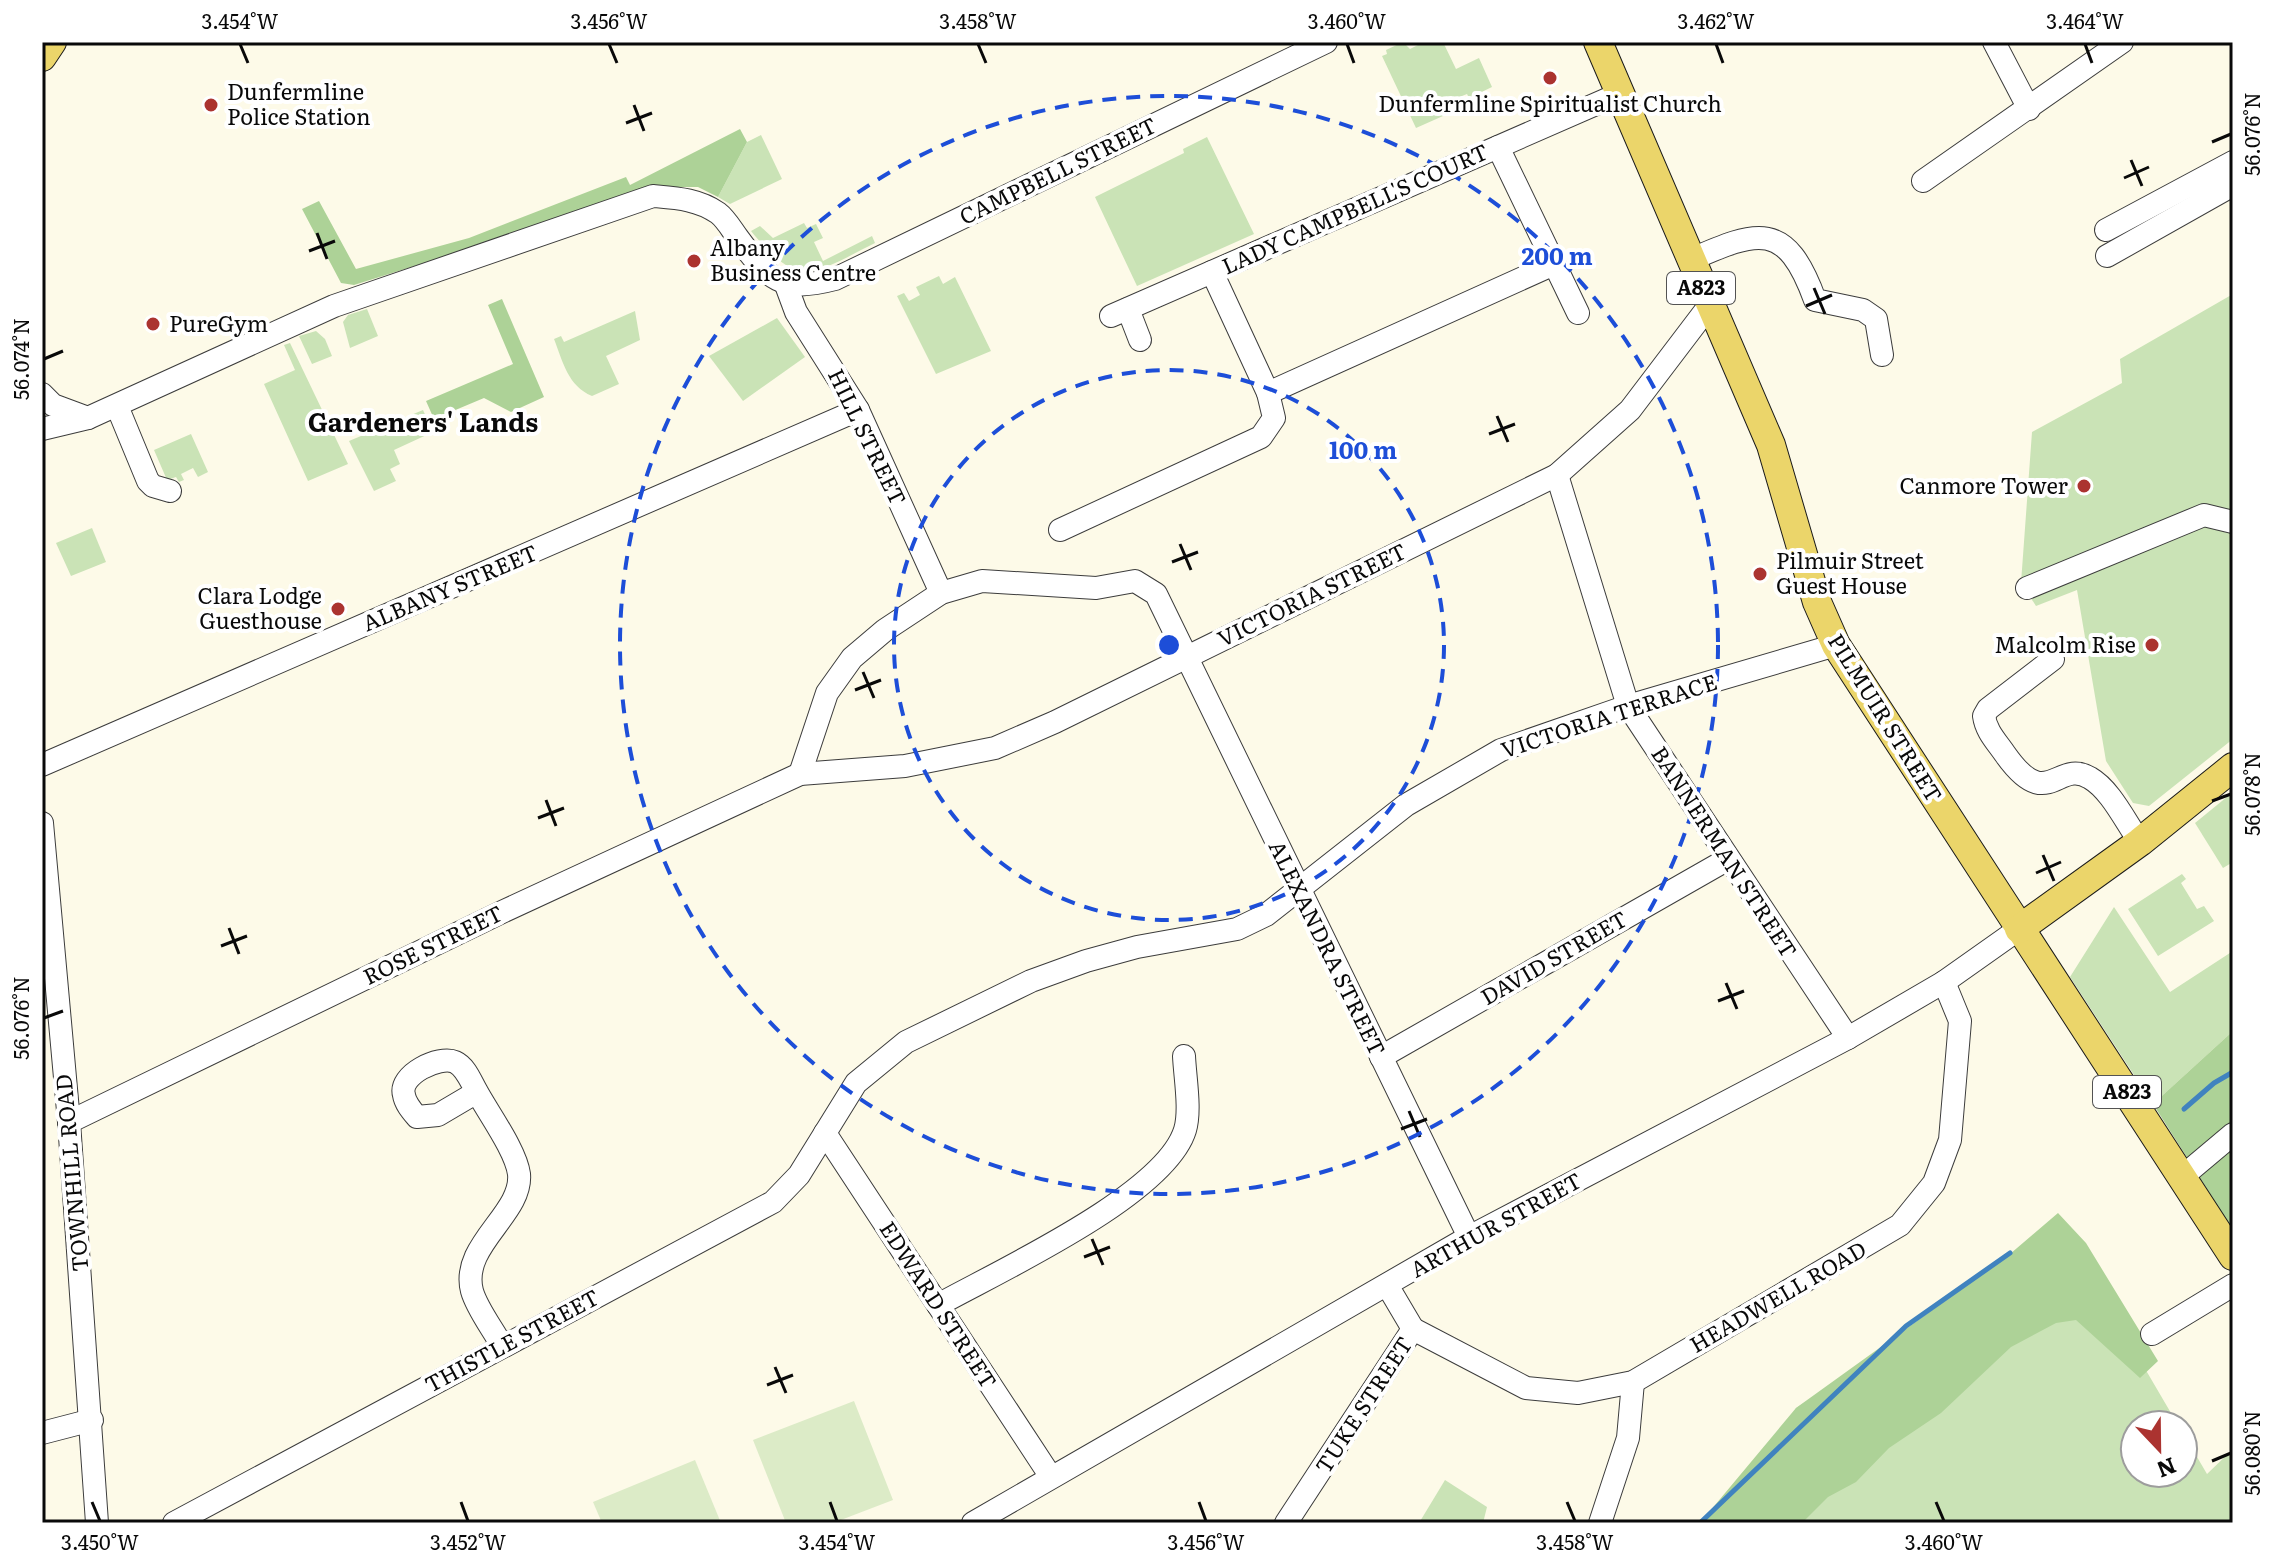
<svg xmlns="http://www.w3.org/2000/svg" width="2275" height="1565" font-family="Literata,serif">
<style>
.green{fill:#cae3b6}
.forest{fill:#add297}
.pitch{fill:#dcebc7}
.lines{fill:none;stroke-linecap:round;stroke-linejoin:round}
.stream{stroke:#4083bf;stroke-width:5}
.minor-casing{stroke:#3c3c3c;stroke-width:24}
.major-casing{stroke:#1a1a1a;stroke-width:30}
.minor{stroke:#fff;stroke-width:22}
.major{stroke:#ebd56a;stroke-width:28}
.ticks{fill:none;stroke:#090909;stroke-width:3}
.ring{fill:none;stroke:#1d4ed8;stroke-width:4;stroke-dasharray:14 10}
.poi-dot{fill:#ab3330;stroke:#fff;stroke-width:3}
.labels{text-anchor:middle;stroke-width:8;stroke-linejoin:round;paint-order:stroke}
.shield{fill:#fff;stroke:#535353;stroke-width:2}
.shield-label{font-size:20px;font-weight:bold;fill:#090909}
.poi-label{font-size:22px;fill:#090909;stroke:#fff;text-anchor:start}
.street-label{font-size:22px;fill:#090909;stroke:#fff}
.quarter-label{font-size:26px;font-weight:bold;fill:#090909;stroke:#fff}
.centre{fill:#1d4ed8;stroke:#fff;stroke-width:4}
.ring-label{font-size:24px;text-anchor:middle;font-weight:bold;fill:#1d4ed8;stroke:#fff;stroke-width:8;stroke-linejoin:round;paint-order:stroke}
.neatline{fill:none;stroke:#090909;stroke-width:3}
.ticks-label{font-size:20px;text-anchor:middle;fill:#090909}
</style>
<rect width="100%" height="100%" fill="#fdfae8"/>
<g class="green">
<path d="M1403 42 1410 49 1418 45 1417 42H1443L1456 69 1479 58 1492 87 1469 98 1467 94 1462 96 1464 103 1447 110 1444 104 1439 106 1443 116 1416 128 1382 56 1387 54 1386 50Z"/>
<path d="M761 135 782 179 730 204 718 197 747 142Z"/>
<path d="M1207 137 1254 234 1137 286 1095 197 1184 153 1183 149Z"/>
<path d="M804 223 807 228 816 224 823 238 814 242 823 261 872 236 875 243C814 273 800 292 751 231L760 226 773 238Z"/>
<path d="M939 276 943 284 955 277 991 351 936 374 897 296 904 293 909 301 920 295 916 287Z"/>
<path d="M2233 294V739L2149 806 2133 803 2106 761 2077 590 2036 606 2021 583 2032 432 2122 383 2120 359Z"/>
<path d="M367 309 378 336 350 348 343 322 348 315Z"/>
<path d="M635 311 640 340 606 356 619 384 592 396C568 386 563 362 554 339L561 336 564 342Z"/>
<path d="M777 318 805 357 743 401 709 356Z"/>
<path d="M316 331 325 339 332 356 312 364 299 336Z"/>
<path d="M290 343 348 464 308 481 264 384 295 370 284 345Z"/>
<path d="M423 410 433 432 394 450 400 464 390 469 396 481 374 491 349 441Z"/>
<path d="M191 434 208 472 198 477 193 468 181 474 184 480 179 482 176 477 167 480 154 450Z"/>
<path d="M92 528 106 562 71 576 56 543Z"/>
<path d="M2233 792V862L2223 868 2195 823Z"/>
<path d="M2182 874 2186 879 2181 883 2197 909 2204 906 2214 921 2158 956 2128 909Z"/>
<path d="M2114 907 2170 992 2233 951V1031L2153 1104 2070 977Z"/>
<path d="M2065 1232 2178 1425H2135V1473H2183V1433L2207 1474 2233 1449V1523H1727L1796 1408Z"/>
<path d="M1445 1480 1487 1507 1483 1523H1419Z"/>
</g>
<g class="forest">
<path d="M740 129 747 142 718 197 698 187H666L354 285 341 283 302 209 319 201 356 269 469 238 626 177 630 185Z"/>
<path d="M502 299 544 397 511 412 484 398 434 419 426 401 513 364 488 305Z"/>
<path d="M2233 1031V1230L2153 1104Z"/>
<path d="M2058 1213 2086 1243 2158 1361 2140 1378 2076 1320 2056 1323 2011 1347 1941 1413 1889 1448 1856 1482 1828 1497 1802 1523H1700L1796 1408 2010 1254Z"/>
</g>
<g class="pitch">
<path d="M854 1401 893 1500 833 1523H786L753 1440Z"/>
<path d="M695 1460 721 1523H602L593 1502Z"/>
</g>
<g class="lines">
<g class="stream">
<path d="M2184 1109 2214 1083 2233 1072"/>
<path d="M1700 1523 1906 1326 2010 1253"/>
</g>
<defs>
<g id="minor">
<path d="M1994 42 2029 109"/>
<path d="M1498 147 1578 313"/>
<path d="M1923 181 2122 42"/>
<path d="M2106 230 2233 162"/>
<path d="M2107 256 2233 185"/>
<path d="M1690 260C1758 230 1786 220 1815 300L1863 310 1876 319 1882 355"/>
<path d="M1212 272 1268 393 1554 264"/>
<path d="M786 285 796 312 858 410 941 593"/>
<path d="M1128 309 1140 340"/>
<path d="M1111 316 1619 94"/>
<path d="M42 394 53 405 88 418"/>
<path d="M117 406 148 481 153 486 170 491"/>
<path d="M42 429 88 418 334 306 653 196C676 198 698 199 718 213 726 219 732 230 738 238 769 280 781 293 835 279L1326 42"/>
<path d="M1557 475 1628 706 1848 1038"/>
<path d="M1060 530 1261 437 1274 418 1268 393"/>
<path d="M2027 588 2204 515 2233 522"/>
<path d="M2053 659 1988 709 1984 716C1986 731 1996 741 2005 754 2048 815 2057 758 2090 778 2111 790 2126 823 2140 842"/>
<path d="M42 765 858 410"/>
<path d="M800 774 827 693 852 658 885 630 941 593 982 581 1096 588 1135 581 1156 594 1469 1237"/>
<path d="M42 823 69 1122 97 1523"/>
<path d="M1381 1057 1728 859"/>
<path d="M477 1092C471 1082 466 1067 455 1062 439 1055 398 1075 404 1095 405 1103 412 1111 417 1117L438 1115 477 1092C489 1114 516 1151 519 1174 523 1214 460 1245 472 1291 477 1309 493 1329 502 1346"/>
<path d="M69 1122 502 912 800 774 905 766 995 748 1055 722 1557 475 1630 410 1709 306"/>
<path d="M825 1133 1051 1477"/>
<path d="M2183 1176 2233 1134"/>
<path d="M938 1305C999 1271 1165 1195 1185 1130 1191 1110 1185 1078 1184 1056"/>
<path d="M1413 1329 1526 1388 1578 1393 1633 1382 1900 1225 1934 1183 1950 1140 1960 1021 1944 982"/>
<path d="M2152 1334 2233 1285"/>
<path d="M42 1433 92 1420"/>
<path d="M174 1523 773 1202 799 1175 856 1083 906 1042 1031 981 1086 961 1137 947 1237 929 1266 915 1406 805 1501 750 1628 706 1836 645"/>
<path d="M973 1523 1469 1237 1848 1038 1944 982 2019 929"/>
<path d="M1286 1523 1413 1329 1387 1285"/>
<path d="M1600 1523 1628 1438 1633 1382"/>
</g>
<g id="major">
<path d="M1598 42 1771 445 1817 602 1836 645 2233 1256"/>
<path d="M42 57 52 42"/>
<path d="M2019 929 2140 842 2233 767"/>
</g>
</defs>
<use href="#minor" class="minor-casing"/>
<use href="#major" class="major-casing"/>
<use href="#minor" class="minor"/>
<use href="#major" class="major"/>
</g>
<path class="ticks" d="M240 44 248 63M609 44 617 63M978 44 986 63M1347 44 1354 63M1716 44 1723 63M2085 44 2092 63M634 105 644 131M626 123 652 113M2212 142 2231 134M2131 160 2142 186M2124 178 2149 167M317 233 327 259M309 251 335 241M1814 288 1825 314M1806 306 1832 295M44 359 63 351M1497 416 1508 442M1489 434 1515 424M1180 544 1191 570M1172 562 1198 552M863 672 874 698M855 690 881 680M546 800 556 826M2212 801 2231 794M538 818 564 808M2043 855 2054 881M2036 873 2061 862M229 928 239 954M221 946 247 936M1726 983 1737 1009M1718 1001 1744 991M44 1018 63 1011M1409 1111 1420 1137M1401 1129 1427 1119M1092 1239 1103 1265M1084 1257 1110 1247M775 1367 786 1393M767 1385 793 1375M2212 1461 2231 1453M92 1502 100 1521M461 1502 468 1521M830 1502 837 1521M1199 1502 1206 1521M1567 1502 1575 1521M1936 1502 1944 1521"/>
<g class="ring">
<circle cx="1169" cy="645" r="275"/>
<circle cx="1169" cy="645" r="549"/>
</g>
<g class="poi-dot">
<circle cx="1550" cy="78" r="8"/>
<circle cx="211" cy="105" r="8"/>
<circle cx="694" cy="261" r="8"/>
<circle cx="153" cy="324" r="8"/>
<circle cx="2084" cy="486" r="8"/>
<circle cx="1760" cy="574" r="8"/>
<circle cx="338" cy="609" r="8"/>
<circle cx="2152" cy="645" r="8"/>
</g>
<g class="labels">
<g class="shield">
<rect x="1667" y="272" width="68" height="32" rx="6"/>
<rect x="2093" y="1076" width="68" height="32" rx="6"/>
</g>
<g class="shield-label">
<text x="1701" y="295">A823</text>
<text x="2127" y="1099">A823</text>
</g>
<g class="poi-label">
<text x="227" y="100">Dunfermline<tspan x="227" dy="25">Police Station</tspan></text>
<text x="1550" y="112" text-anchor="middle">Dunfermline Spiritualist Church</text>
<text x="710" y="256">Albany<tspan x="710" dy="25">Business Centre</tspan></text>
<text x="169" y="332">PureGym</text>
<text x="2068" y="494" text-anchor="end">Canmore Tower</text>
<text x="1776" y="569">Pilmuir Street<tspan x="1776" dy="25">Guest House</tspan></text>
<text x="322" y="604" text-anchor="end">Clara Lodge<tspan x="322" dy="25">Guesthouse</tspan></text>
<text x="2136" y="653" text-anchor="end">Malcolm Rise</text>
</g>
<g class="street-label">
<text transform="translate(1058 171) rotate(-26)" y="8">CAMPBELL STREET</text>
<text transform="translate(1355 209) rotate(-24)" y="8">LADY CAMPBELL'S COURT</text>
<text transform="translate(867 437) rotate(64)" y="8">HILL STREET</text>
<text transform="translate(450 588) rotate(-23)" y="8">ALBANY STREET</text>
<text transform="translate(1312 595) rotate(-26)" y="8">VICTORIA STREET</text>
<text transform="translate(1609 716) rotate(-18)" y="8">VICTORIA TERRACE</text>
<text transform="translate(1885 718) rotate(58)" y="8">PILMUIR STREET</text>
<text transform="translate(1724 852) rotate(57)" y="8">BANNERMAN STREET</text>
<text transform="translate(433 945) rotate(-26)" y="8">ROSE STREET</text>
<text transform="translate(1327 948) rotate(64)" y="8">ALEXANDRA STREET</text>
<text transform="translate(1554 958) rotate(-30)" y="8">DAVID STREET</text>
<text transform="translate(72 1173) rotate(-95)" y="8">TOWNHILL ROAD</text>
<text transform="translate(1496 1225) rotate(-29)" y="8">ARTHUR STREET</text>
<text transform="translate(1778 1297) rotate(-30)" y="8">HEADWELL ROAD</text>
<text transform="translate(938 1305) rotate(57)" y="8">EDWARD STREET</text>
<text transform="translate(512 1341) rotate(-28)" y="8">THISTLE STREET</text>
<text transform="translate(1364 1405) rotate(-57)" y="8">TUKE STREET</text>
</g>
<g class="quarter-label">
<text x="423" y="432">Gardeners' Lands</text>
</g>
</g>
<circle cx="1169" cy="645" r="12" class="centre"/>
<g class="ring-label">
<text x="1557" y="265">200 m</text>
<text x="1363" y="459">100 m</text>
</g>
<rect width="2275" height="1565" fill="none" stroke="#ffffff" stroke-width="88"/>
<g transform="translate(2159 1449) rotate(158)"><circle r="38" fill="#ffffff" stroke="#9d9d9d" stroke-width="2"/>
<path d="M0-6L14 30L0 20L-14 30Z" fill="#ab3330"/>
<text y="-12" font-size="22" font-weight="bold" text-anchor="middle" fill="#090909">N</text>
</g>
<rect x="44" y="44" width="2187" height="1477" class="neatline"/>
<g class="ticks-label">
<text x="240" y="29">3.454°W</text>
<text x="609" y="29">3.456°W</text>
<text x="978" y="29">3.458°W</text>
<text x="1347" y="29">3.460°W</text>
<text x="1716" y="29">3.462°W</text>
<text x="2085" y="29">3.464°W</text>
<text transform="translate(2253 134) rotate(-90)" y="7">56.076°N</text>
<text transform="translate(22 359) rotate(-90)" y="7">56.074°N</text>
<text transform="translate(2253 794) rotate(-90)" y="7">56.078°N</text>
<text transform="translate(22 1018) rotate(-90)" y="7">56.076°N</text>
<text transform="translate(2253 1453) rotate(-90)" y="7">56.080°N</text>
<text x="100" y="1550">3.450°W</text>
<text x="468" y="1550">3.452°W</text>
<text x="837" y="1550">3.454°W</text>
<text x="1206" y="1550">3.456°W</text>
<text x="1575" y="1550">3.458°W</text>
<text x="1944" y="1550">3.460°W</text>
</g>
</svg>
